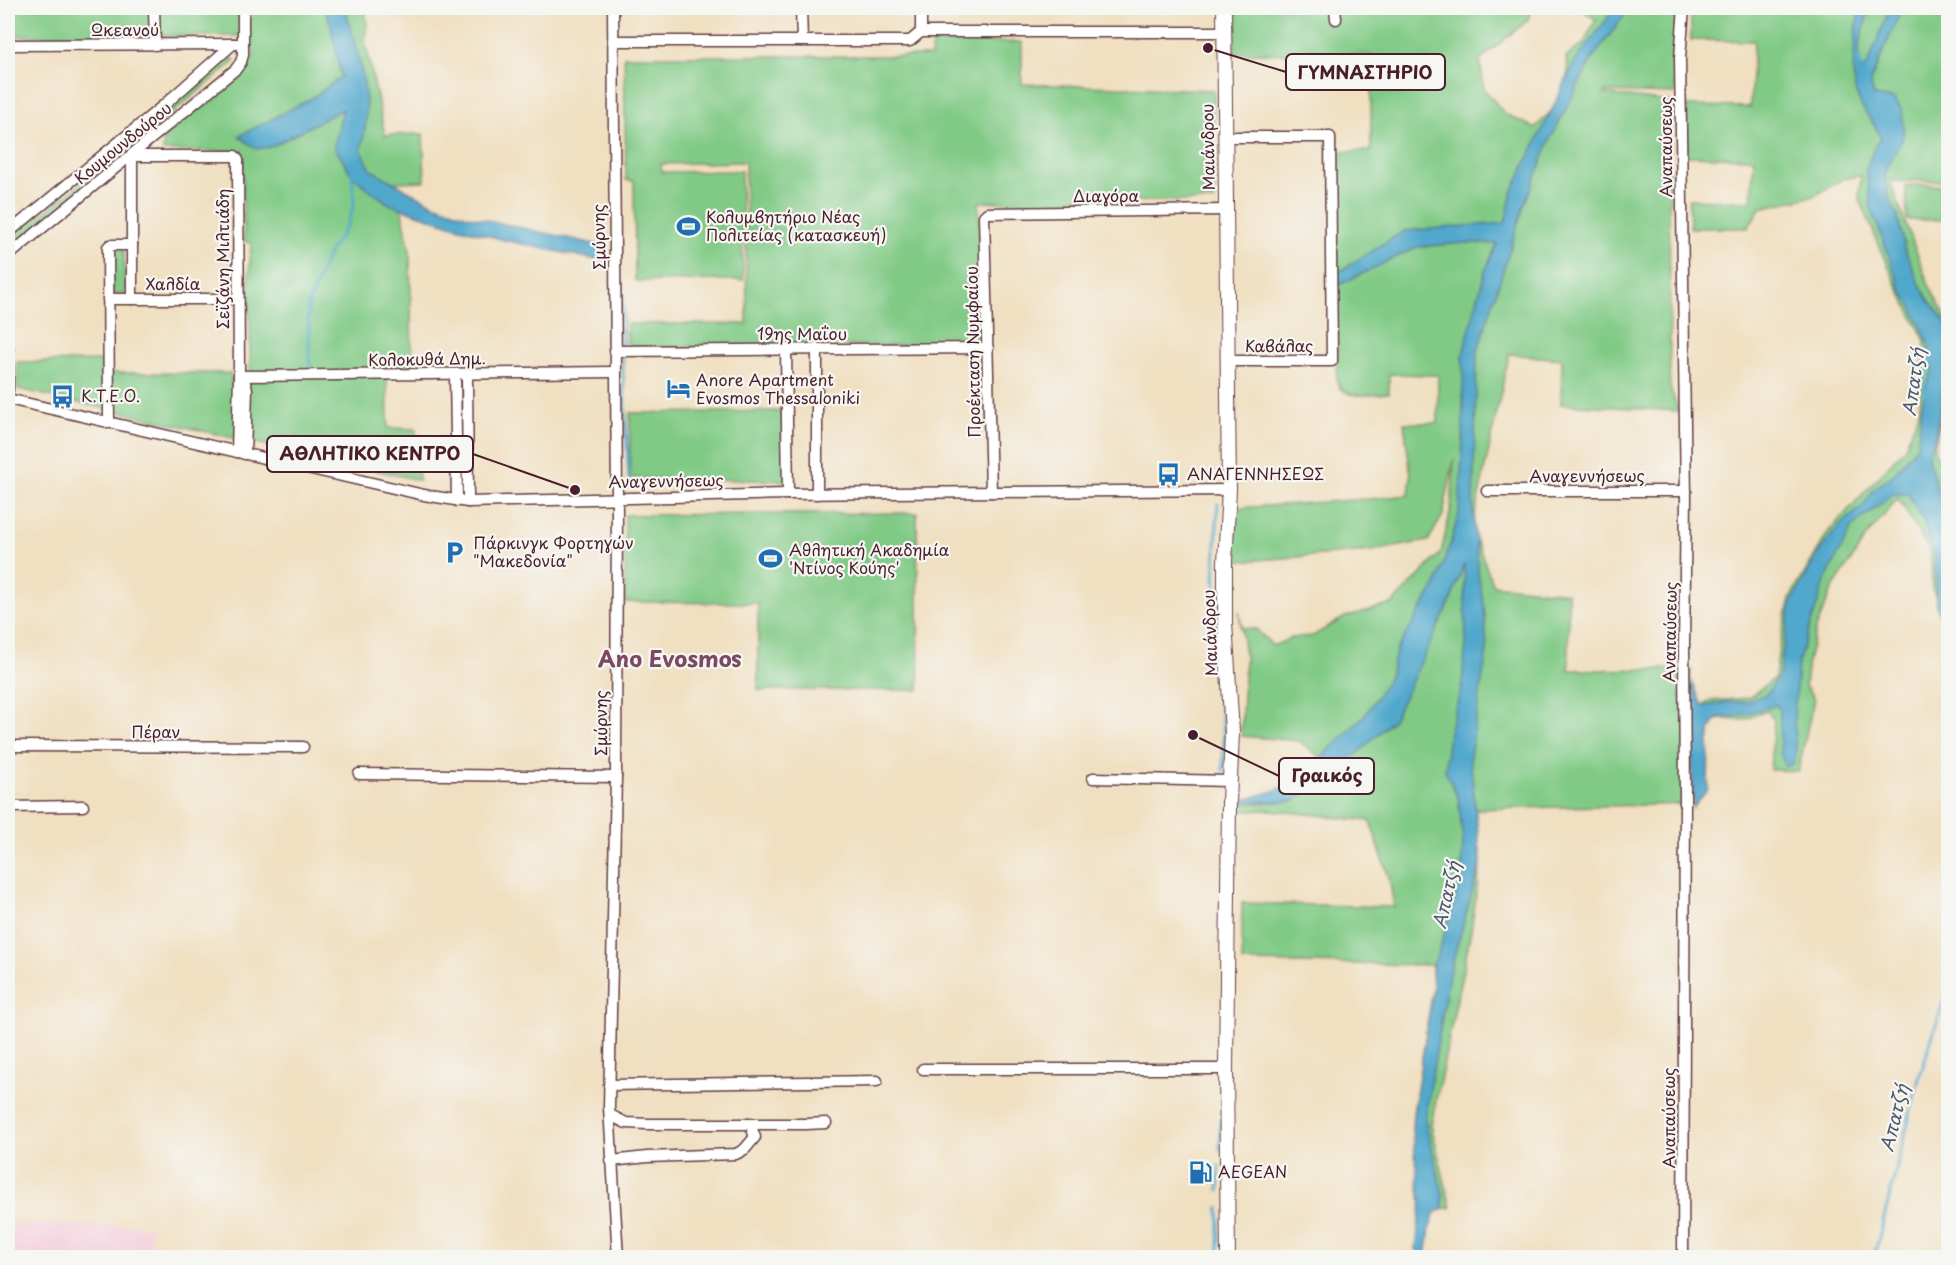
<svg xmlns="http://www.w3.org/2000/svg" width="1956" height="1265" font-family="'Playpen Sans',sans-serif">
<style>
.built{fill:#f4cfdc}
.green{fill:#81ca86;stroke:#667458;stroke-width:1.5}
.water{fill:#51a8cd;stroke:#4e647c;stroke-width:1.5}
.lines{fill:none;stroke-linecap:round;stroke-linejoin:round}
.stream{stroke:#51a8cd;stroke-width:3}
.minor-casing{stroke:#633c41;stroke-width:13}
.major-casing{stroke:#633c41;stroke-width:16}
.minor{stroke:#fff;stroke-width:10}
.major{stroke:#fff;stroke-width:14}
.labels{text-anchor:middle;stroke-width:4.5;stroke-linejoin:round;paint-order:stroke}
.street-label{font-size:16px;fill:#4a1f2b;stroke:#f6f6f2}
.poi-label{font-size:16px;fill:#4a1f2b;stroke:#f6f6f2;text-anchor:start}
.water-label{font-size:18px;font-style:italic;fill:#4d566c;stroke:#f6f6f2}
.district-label{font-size:22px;font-weight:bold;fill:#7b4962;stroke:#f6f6f2}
.leader{fill:none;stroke:#4a1f2b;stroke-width:2}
.callout-dot{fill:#4a1f2b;stroke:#f6f6f2;stroke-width:2}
.callout{fill:#f6f6f2;stroke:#4a1f2b;stroke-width:2}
.callout-label{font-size:18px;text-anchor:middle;font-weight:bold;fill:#4a1f2b}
</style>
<rect width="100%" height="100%" fill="#f6f6f2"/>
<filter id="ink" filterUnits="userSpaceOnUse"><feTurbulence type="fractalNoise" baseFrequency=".0167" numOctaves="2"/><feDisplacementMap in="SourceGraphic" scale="12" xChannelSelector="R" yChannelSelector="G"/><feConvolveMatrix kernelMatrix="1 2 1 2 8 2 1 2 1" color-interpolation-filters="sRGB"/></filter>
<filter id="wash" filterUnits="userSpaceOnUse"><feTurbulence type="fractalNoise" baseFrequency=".008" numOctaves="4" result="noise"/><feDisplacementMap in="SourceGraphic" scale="24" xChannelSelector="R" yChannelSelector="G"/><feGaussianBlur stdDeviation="1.35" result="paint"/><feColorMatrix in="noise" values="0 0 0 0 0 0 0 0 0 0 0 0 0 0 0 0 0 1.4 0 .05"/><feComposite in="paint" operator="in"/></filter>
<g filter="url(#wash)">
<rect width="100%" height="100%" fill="#f0dfc0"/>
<path class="built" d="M8 1224 151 1226 150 1257H8Z"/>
<g class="green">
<path d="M16 8H365L367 24 365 41 385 135 423 134 425 181 396 182 410 251 412 366 387 367 388 428 416 429 419 480 18 389 17 362 103 361 104 373H230L231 383H250V312H247L251 243 244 241 242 151H163L164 136 239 73 253 58V49L250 48 249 36H16Z"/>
<path d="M1235 8H1531L1528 20 1480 60 1484 89 1505 114 1535 128 1561 101 1568 71 1566 57 1583 44 1596 20 1580 8H1676L1675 94 1605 92 1604 94 1669 102 1670 388 1679 411 1561 404 1562 359 1509 354 1472 529 1493 585 1568 593 1569 670 1691 669 1689 804 1475 809 1481 862 1471 931 1431 1125 1451 1208 1434 1209 1412 1129 1413 1113 1433 989 1432 965 1242 962V903L1394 907 1389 877 1370 821 1270 810 1243 811 1238 804 1294 801 1365 715 1321 758 1299 741 1241 736 1245 657 1239 611 1242 628 1256 629 1273 646 1291 638 1313 636 1345 617 1392 604 1441 553 1451 509 1454 459 1443 515 1428 541 1371 551 1233 562 1237 508 1380 498 1409 495 1411 476 1404 423H1438V375L1389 374V393C1373 394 1342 402 1337 381L1336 152 1371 151V55L1234 53Z"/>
<path d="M1691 8H1948V181H1890L1928 283 1948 322V379L1934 450 1946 472 1948 488V631L1932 588 1931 553 1898 498 1866 537 1832 590 1816 628 1808 661 1805 686 1814 699 1798 771 1770 770 1774 720 1767 711 1744 720 1718 719 1707 724 1696 708 1709 701 1749 698 1775 678 1779 649 1790 598 1829 531 1904 449 1919 413 1925 341 1896 284 1859 198 1861 176 1845 178 1814 196 1760 208 1748 228H1690L1689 199 1751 201 1754 158 1687 156 1686 106 1750 107 1754 41 1691 40Z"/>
<path d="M932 42H1022V84L1214 90V201L979 202 981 345 632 347 627 342V324H747L745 162 661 164 662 172 741 171 743 280 635 281 634 181 626 180 624 56H931Z"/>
<path d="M230 56 235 61 20 239 15 232 36 216 41 215 170 108 173 102 223 58Z"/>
<path d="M1906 185H1940L1941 220H1907Z"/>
<path d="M124 248 125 294H112V249Z"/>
<path d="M788 411V481L630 478V413Z"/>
<path d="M917 513 919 690H758V603L625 602V515Z"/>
</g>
<g class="water">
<path d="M325 8H345C358 56 375 100 361 149L371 170 433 204 468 216 604 246 602 261 504 240 453 226 389 204 353 177 334 146 343 109 271 147 256 149 239 136 312 98 341 77 331 26Z"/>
<path d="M1615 8H1630L1592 59 1550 140 1524 205 1477 353 1473 509 1479 579 1484 605 1487 650 1470 757 1481 862 1449 974 1425 1120 1443 1195V1208L1434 1214 1430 1228 1426 1257H1419L1416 1248 1421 1204 1412 1129 1414 1109 1433 989 1432 965 1438 955 1461 878 1463 840 1458 798 1445 770 1449 731 1461 690 1466 645 1464 564 1452 598 1393 720 1358 753 1333 773 1294 801 1237 802 1277 790 1300 779 1365 715 1389 678 1397 649 1436 585 1451 542 1459 513 1463 438V354L1485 271 1497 244 1465 243 1417 247 1337 286V273L1404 231 1505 223 1512 192 1575 62Z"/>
<path d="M1859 8H1869L1859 46 1860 73 1867 66 1890 8H1902L1870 82 1874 96 1894 99 1902 110 1904 127 1902 140 1887 166 1885 178 1889 197 1898 216 1904 247 1917 279 1929 300 1946 323 1948 332V353L1935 438 1928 457 1948 528V634L1936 605 1935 555 1924 522 1908 494H1893L1852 527 1825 581 1798 663 1794 720 1796 752 1793 764 1786 767 1780 753V714L1777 705 1735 717H1719L1715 721 1709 733 1708 789 1693 808 1691 707 1692 681 1702 706H1705L1727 702H1747L1764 695 1770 690 1779 676 1791 603 1819 552 1838 527 1863 506 1874 489 1893 475 1917 446 1924 393 1932 370 1927 340 1911 305 1902 292 1871 208 1866 169 1875 146 1881 137C1875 124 1865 114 1859 101 1847 76 1857 34 1859 8Z"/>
</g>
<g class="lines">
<g class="stream">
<path d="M1859 59 1862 76"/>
<path d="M620 292 623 306 622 348"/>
<path d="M622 355 629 479"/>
<path d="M310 372 308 305 327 256 347 226 354 205 352 172"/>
<path d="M1924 395 1925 376 1931 358"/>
<path d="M1218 504 1215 567 1218 691 1224 731 1223 771"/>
<path d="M1220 1150V1121"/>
<path d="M1219 1190V1166"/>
<path d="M1219 1258V1207"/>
<path d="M1874 1258 1919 1078 1948 988"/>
</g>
</g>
</g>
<g filter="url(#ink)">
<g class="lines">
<defs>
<g id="minor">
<path d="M154 8 155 45"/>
<path d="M613 8 617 497 616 777 609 1107 618 1258"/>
<path d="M801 8 802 41"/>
<path d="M921 8V32"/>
<path d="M1335 8 1336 19"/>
<path d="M613 41H910L921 32H1224"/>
<path d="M8 45 237 44"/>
<path d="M1225 137H1330L1332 361H1227"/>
<path d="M8 233 164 105 233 44"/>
<path d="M8 256 236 69 241 62 243 55V8"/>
<path d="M108 299H238"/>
<path d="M132 299V156H235L238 160 239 376 237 452"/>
<path d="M8 347V390"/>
<path d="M786 349 788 494"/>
<path d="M817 349V494"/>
<path d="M615 351 988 348"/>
<path d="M455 374 457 501"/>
<path d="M467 374 468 502"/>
<path d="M239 376 615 372"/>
<path d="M239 376 244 380 247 389 245 454"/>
<path d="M8 399 424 495 468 502 788 494 1229 490"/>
<path d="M109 423 108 247 110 245H132"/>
<path d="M1487 491H1686"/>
<path d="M991 492 984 216 987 213 1226 210"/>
<path d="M8 746 303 747"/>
<path d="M359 774 616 777"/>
<path d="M1093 778 1230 781"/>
<path d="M8 807 83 806"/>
<path d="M923 1069H1226"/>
<path d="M609 1085 877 1081"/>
<path d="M610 1115 626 1123 648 1124H807L826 1123"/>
<path d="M611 1161 647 1157 736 1154 745 1149 755 1137 750 1124"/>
<path d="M1683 1258 1685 799 1684 645 1686 499 1680 58 1684 8"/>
</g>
<path id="major" d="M1224 8 1229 490 1225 561V623L1232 732 1229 803 1226 1069 1228 1258"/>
</defs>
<use href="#minor" class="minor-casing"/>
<use href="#major" class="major-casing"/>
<use href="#minor" class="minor"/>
<use href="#major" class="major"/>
</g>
</g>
<defs>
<symbol id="stadium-bare" viewBox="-9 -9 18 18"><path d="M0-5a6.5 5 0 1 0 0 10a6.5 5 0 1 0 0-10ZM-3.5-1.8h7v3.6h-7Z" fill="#1f6fb2" stroke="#f6f6f2" stroke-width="2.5" paint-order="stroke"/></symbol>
<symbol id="hotel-bare" viewBox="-9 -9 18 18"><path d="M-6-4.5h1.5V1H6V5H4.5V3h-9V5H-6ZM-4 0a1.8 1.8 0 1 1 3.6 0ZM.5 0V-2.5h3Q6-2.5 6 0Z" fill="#1f6fb2" stroke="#f6f6f2" stroke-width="2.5" paint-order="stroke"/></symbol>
<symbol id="bus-bare" viewBox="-9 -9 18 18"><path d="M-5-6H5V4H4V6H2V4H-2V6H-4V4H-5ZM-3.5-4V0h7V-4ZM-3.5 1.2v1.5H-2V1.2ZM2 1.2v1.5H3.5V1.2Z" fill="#1f6fb2" stroke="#f6f6f2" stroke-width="2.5" paint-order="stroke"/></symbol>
<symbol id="parking-bare" viewBox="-9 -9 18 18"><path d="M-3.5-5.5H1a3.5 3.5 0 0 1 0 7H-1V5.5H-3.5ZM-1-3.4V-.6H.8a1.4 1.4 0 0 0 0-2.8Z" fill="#1f6fb2" stroke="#f6f6f2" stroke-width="2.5" paint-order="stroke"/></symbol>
<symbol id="fuel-bare" viewBox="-9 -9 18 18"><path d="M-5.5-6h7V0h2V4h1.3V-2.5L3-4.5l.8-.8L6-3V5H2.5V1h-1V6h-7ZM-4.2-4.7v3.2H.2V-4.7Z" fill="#1f6fb2" stroke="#f6f6f2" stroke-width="2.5" paint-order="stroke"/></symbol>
</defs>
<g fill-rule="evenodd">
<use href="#stadium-bare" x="672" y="210" width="33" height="33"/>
<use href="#hotel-bare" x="662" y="372" width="33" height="33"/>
<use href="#bus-bare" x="46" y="380" width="33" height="33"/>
<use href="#bus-bare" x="1152" y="458" width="33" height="33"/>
<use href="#parking-bare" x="438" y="536" width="33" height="33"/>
<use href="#stadium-bare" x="754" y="542" width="33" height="33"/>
<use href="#fuel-bare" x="1184" y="1156" width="33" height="33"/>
</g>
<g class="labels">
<g class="street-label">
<text x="125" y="36">Ωκεανού</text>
<text transform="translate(123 143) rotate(-39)" y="6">Κουμουνδούρου</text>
<text transform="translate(1208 147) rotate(-91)" y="6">Μαιάνδρου</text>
<text transform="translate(1666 147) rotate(-90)" y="6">Αναπαύσεως</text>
<text x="1106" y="202">Διαγόρα</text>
<text transform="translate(599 237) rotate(-91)" y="6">Σμύρνης</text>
<text transform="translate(223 259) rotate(-90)" y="6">Σεϊζάνη Μιλτιάδη</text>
<text x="173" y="290">Χαλδία</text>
<text x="802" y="340">19ης Μαΐου</text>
<text x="1279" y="352">Καβάλας</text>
<text transform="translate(973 352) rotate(-91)" y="6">Προέκταση Νυμφαίου</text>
<text transform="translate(427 359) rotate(-1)" y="6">Κολοκυθά Δημ.</text>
<text x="1587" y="482">Αναγεννήσεως</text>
<text transform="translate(666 481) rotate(-1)" y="6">Αναγεννήσεως</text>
<text transform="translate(1670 632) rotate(-89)" y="6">Αναπαύσεως</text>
<text transform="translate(1210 633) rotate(-92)" y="6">Μαιάνδρου</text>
<text transform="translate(601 723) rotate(-90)" y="6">Σμύρνης</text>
<text x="156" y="738">Πέραν</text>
<text transform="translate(1669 1118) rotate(-90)" y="6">Αναπαύσεως</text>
</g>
<g class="poi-label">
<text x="706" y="223">Κολυμβητήριο Νέας<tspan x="706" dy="18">Πολιτείας (κατασκευή)</tspan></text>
<text x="696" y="386">Anore Apartment<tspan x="696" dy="18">Evosmos Thessaloniki</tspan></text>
<text x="81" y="402">K.T.E.O.</text>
<text x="1187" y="480">ΑΝΑΓΕΝΝΗΣΕΩΣ</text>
<text x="473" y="549">Πάρκινγκ Φορτηγών<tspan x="473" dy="18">"Μακεδονία"</tspan></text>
<text x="789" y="556">Αθλητική Ακαδημία<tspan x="789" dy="18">'Ντίνος Κούης'</tspan></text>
<text x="1218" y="1178">AEGEAN</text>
</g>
<g class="water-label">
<text transform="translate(1914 382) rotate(-82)" y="6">Απατζή</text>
<text transform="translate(1447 895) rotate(-77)" y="6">Απατζή</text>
<text transform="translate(1895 1118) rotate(-76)" y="6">Απατζή</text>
</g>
<g class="district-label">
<text x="670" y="667">Ano Evosmos</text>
</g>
</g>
<path class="leader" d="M1208 48L1286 72M575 490L473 454M1193 735L1279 776"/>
<g class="callout-dot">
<circle cx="1208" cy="48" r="6"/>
<circle cx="575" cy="490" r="6"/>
<circle cx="1193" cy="735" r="6"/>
</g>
<g class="callout">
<rect x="1286" y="54" width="159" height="36" rx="6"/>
<rect x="267" y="436" width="206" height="36" rx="6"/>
<rect x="1279" y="758" width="95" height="36" rx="6"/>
</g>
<g class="callout-label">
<text x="1365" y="79">ΓΥΜΝΑΣΤΗΡΙΟ</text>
<text x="370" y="460">ΑΘΛΗΤΙΚΟ ΚΕΝΤΡΟ</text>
<text x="1327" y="782">Γραικός</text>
</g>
<rect width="1956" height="1265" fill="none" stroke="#f6f6f2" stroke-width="30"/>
</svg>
